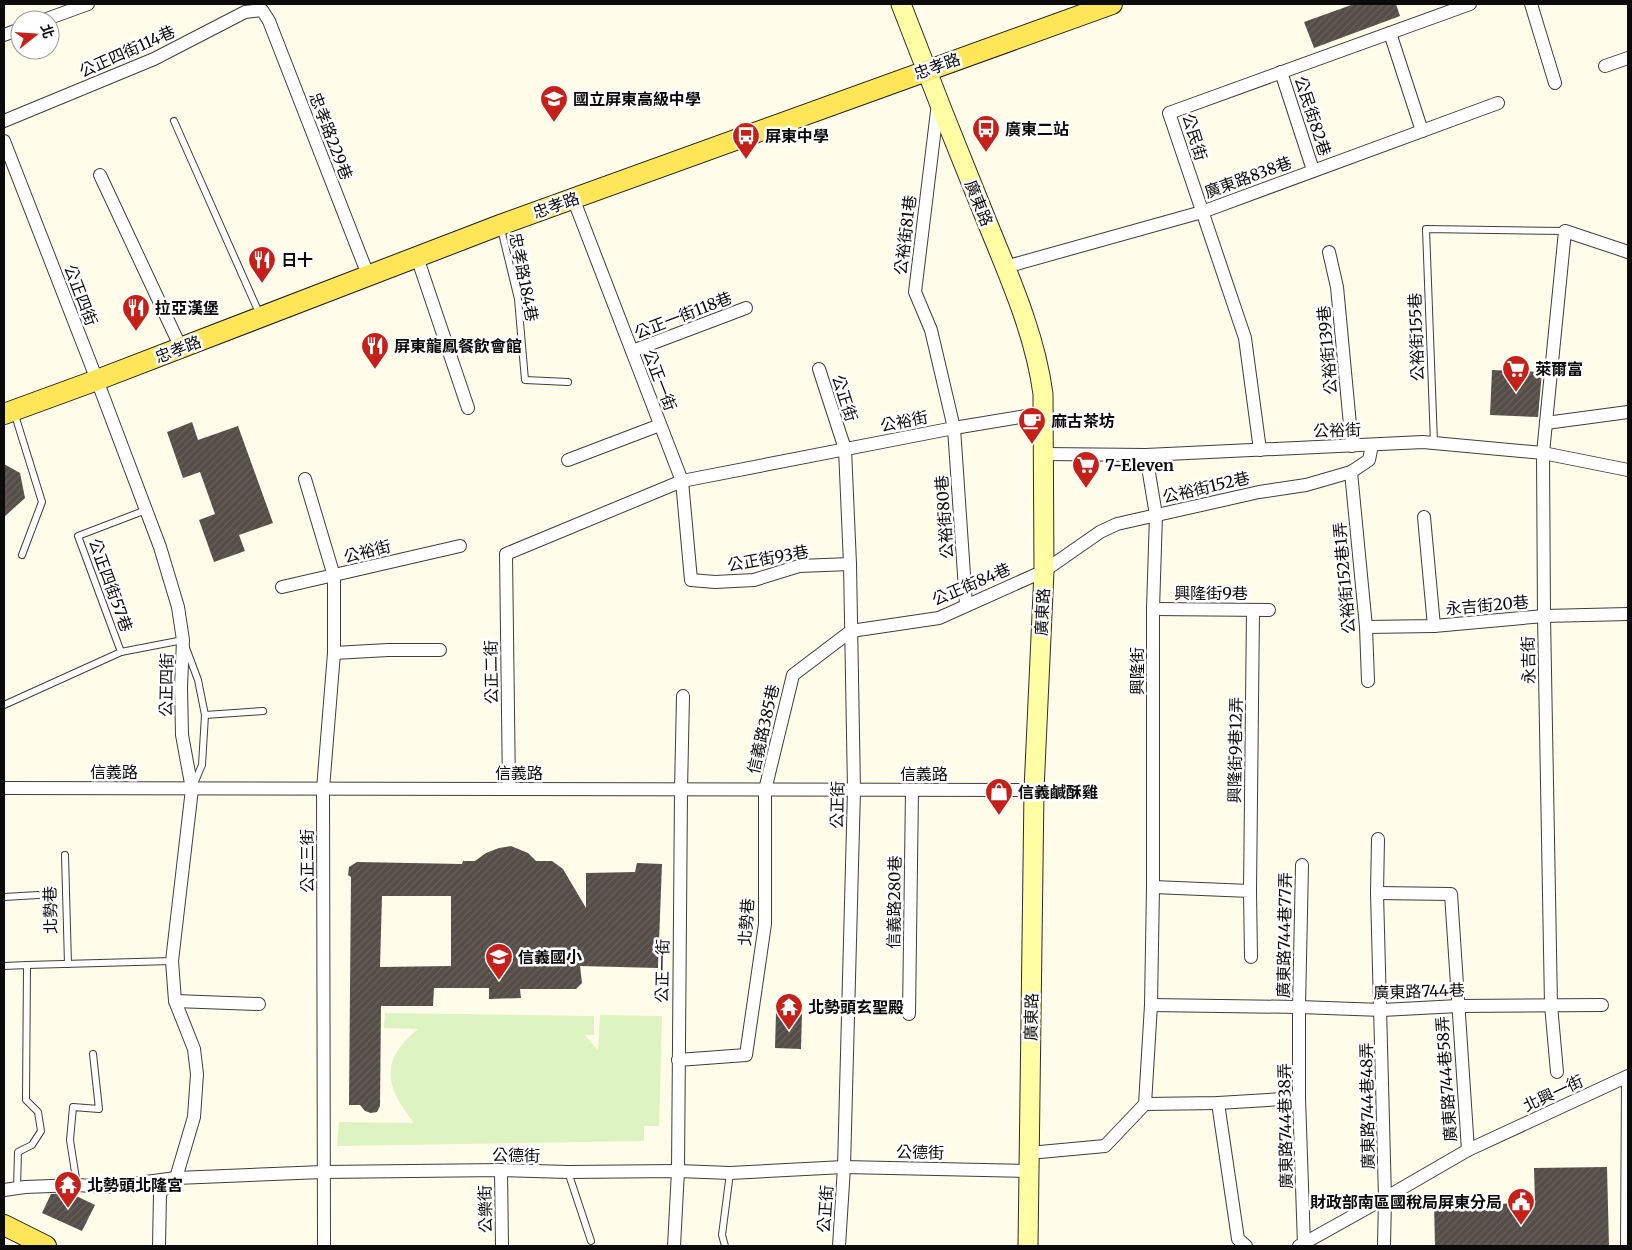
<svg xmlns="http://www.w3.org/2000/svg" width="1632" height="1250" font-family="Merriweather,'Noto Sans TC',serif">
<style>
.pitch{fill:#def3c2}
.building{fill:url(#building-hatch);fill-rule:evenodd}
.lines{fill:none;stroke-linecap:round;stroke-linejoin:round}
.lane-casing{stroke:#3e3e3e;stroke-width:8}
.street-casing{stroke:#3e3e3e;stroke-width:14}
.secondary-casing{stroke:#2d2d2d;stroke-width:21}
.primary-casing{stroke:#1c1c1c;stroke-width:22}
.lane{stroke:#fff;stroke-width:6}
.street{stroke:#fff;stroke-width:12}
.secondary{stroke:#fffda4;stroke-width:19}
.primary{stroke:#ffe659;stroke-width:20}
.labels{text-anchor:middle;stroke-width:5;stroke-linejoin:round;paint-order:stroke}
.street-label{font-size:16px;fill:#0b0b0b;stroke:#fff}
.poi-label{font-size:16px;font-weight:bold;fill:#0b0b0b;stroke:#fff;text-anchor:start}
</style>
<defs>
<pattern id="building-hatch" width="6" height="6" patternUnits="userSpaceOnUse" patternTransform="scale(1.25)"><rect width="6" height="6" fill="#554d47"/><path d="M-1 1l2-2M0 6l6-6M5 7l2-2" fill="none" stroke="#68625d"/></pattern>
</defs>
<rect width="100%" height="100%" fill="#fffde9"/>
<path class="pitch" d="M385 1013 594 1016V1035H585L598 1051 600 1015 662 1016 659 1126H644V1141L337 1146 339 1122 414 1123C385 1086 379 1061 418 1029L384 1028Z"/>
<g class="building">
<path d="M1354 4H1396L1400 16 1314 48 1304 22Z"/>
<path d="M1492 370 1542 372 1538 417 1490 415Z"/>
<path d="M192 422 198 440 238 426 273 523 239 535 245 551 214 562 199 520 215 514 200 472 183 478 167 432Z"/>
<path d="M4 464 20 473 25 498 4 517Z"/>
<path d="M511 846 528 853 536 861H552L563 869 586 908V873L635 872 637 863 662 864 658 968 580 966 582 983 576 989H520L521 998 489 999V988H434L433 1006H381L380 1106 377 1112 371 1113 365 1111 360 1105H349L351 877 348 875 349 867 357 862 462 864 463 861H475L486 853 499 848ZM382 896H451V966L380 967Z"/>
<path d="M776 1013 802 1014 801 1049 775 1048Z"/>
<path d="M1607 1167 1609 1246H1435L1434 1205 1535 1203 1534 1168Z"/>
<path d="M70 1193 95 1205 82 1231 42 1213 51 1194Z"/>
</g>
<g class="lines">
<defs>
<g id="lane">
<path d="M174 121 260 315"/>
<path d="M501 229 518 299 525 380 568 382"/>
<path d="M14 412 42 502 22 555"/>
<path d="M1434 443 1426 229 1565 231"/>
<path d="M146 510 78 536 121 652 183 640 198 680 205 715 202 765 193 786"/>
<path d="M4 705 121 652"/>
<path d="M205 715 263 711"/>
<path d="M65 855 68 964"/>
<path d="M4 897 38 895"/>
<path d="M27 965 172 961"/>
<path d="M4 966 27 965 26 1100 38 1112 41 1131 32 1145 18 1152 17 1188"/>
<path d="M568 1172 591 1241"/>
<path d="M77 1185 70 1140 73 1107 99 1109 93 1054"/>
<path d="M725 1246 722 1235 730 1173"/>
</g>
<g id="street">
<path d="M1531 4 1555 83"/>
<path d="M44 20 88 4"/>
<path d="M1390 33 1422 131"/>
<path d="M4 35 20 29"/>
<path d="M1605 66 1628 58"/>
<path d="M1281 72 1313 170"/>
<path d="M938 103 915 292 931 330 954 428 966 604"/>
<path d="M4 121 154 59 245 12 262 10 269 21 368 275"/>
<path d="M4 141 97 380 160 547 178 607 183 640 181 687 182 735 192 789 172 961 175 1001 194 1049 197 1074 194 1117 176 1178 160 1193 159 1246"/>
<path d="M100 175 181 348"/>
<path d="M573 198 682 481 691 580 715 582 754 580 799 566 850 564"/>
<path d="M1329 252 1337 287 1352 446"/>
<path d="M417 257 468 408"/>
<path d="M1005 267 1202 212 1498 103"/>
<path d="M632 351 746 308"/>
<path d="M819 369 845 449 850 564 854 790 844 1167 839 1246"/>
<path d="M1546 423 1628 412"/>
<path d="M1260 450 1245 338 1169 113 1470 4"/>
<path d="M1045 454 1146 455 1423 442 1543 453 1628 470"/>
<path d="M568 460 660 425"/>
<path d="M1351 472 1366 627 1368 681"/>
<path d="M305 479 334 576V653L323 789 324 1246"/>
<path d="M1424 517 1434 626"/>
<path d="M282 587 460 546"/>
<path d="M1153 609 1269 610"/>
<path d="M1366 627 1434 626 1544 616 1628 614"/>
<path d="M334 653 388 650H440"/>
<path d="M4 788 1034 790"/>
<path d="M509 789 506 554 682 481 954 428 1044 413"/>
<path d="M1302 865 1299 1007V1098L1304 1245"/>
<path d="M1153 887 1250 891 1251 957"/>
<path d="M1250 891 1253 610"/>
<path d="M1377 893 1451 894 1468 1150"/>
<path d="M175 1001 259 1004"/>
<path d="M1151 1005 1299 1007 1382 1010 1458 1006 1602 1005"/>
<path d="M909 1014 912 790"/>
<path d="M678 1060 746 1055 765 924V790L793 675 851 631 939 618 1044 571 1100 532 1117 524 1259 492 1306 485 1351 472 1369 460 1372 445"/>
<path d="M1557 1072 1551 1005 1544 616 1543 453 1565 231 1628 252"/>
<path d="M1218 1103 1238 1239 1246 1246"/>
<path d="M1145 1104 1218 1103 1299 1098"/>
<path d="M1029 1153 1105 1146 1145 1104 1151 1005 1153 887V609L1156 515 1146 455"/>
<path d="M501 1170 502 1246"/>
<path d="M4 1190 25 1187 77 1185 108 1187 176 1178 323 1172 501 1170 568 1172 678 1171 730 1173 844 1167 1028 1171"/>
<path d="M674 1246 678 1171 681 790 683 696"/>
<path d="M1299 1246 1385 1198 1377 893 1378 839"/>
<path d="M1384 1246 1385 1198 1468 1150 1628 1076 1627 1246"/>
</g>
<path id="secondary" d="M901 4C928 75 956 146 985 217 1008 274 1035 333 1043 394L1044 571 1034 790 1028 1246"/>
<g id="primary">
<path d="M4 414 97 380 500 225 1112 4"/>
<path d="M4 1225 46 1246"/>
</g>
</defs>
<use href="#lane" class="lane-casing"/>
<use href="#street" class="street-casing"/>
<use href="#secondary" class="secondary-casing"/>
<use href="#primary" class="primary-casing"/>
<use href="#lane" class="lane"/>
<use href="#street" class="street"/>
<use href="#secondary" class="secondary"/>
<use href="#primary" class="primary"/>
</g>
<defs>
<symbol id="school-pin" viewBox="-11 -11 22 30"><path d="M0 17L-7.5 6A9.5 9.5 0 1 1 7.5 6Z" fill="#c62018" stroke="#fff"/><path d="M0-5L7-2L0 1L-7-2ZM-4 1L0 2.5L4 1V4Q0 6-4 4Z" fill="#fff"/></symbol>
<symbol id="bus-pin" viewBox="-11 -11 22 30"><path d="M0 17L-7.5 6A9.5 9.5 0 1 1 7.5 6Z" fill="#c62018" stroke="#fff"/><path d="M-5-6H5V4H4V6H2V4H-2V6H-4V4H-5ZM-3.5-4V0h7V-4ZM-3.5 1.2v1.5H-2V1.2ZM2 1.2v1.5H3.5V1.2Z" fill="#fff"/></symbol>
<symbol id="restaurant-pin" viewBox="-11 -11 22 30"><path d="M0 17L-7.5 6A9.5 9.5 0 1 1 7.5 6Z" fill="#c62018" stroke="#fff"/><path d="M-5-6h1v4h1v-4h1v4h1v-4h1v5L-1.5 .5V6h-2V.5L-5-1ZM5-6V6H3V1.5H1.5Q1.5-4 5-6Z" fill="#fff"/></symbol>
<symbol id="supermarket-pin" viewBox="-11 -11 22 30"><path d="M0 17L-7.5 6A9.5 9.5 0 1 1 7.5 6Z" fill="#c62018" stroke="#fff"/><path d="M-6-5.5h2.5l.6 2H6L4.5 2H-2.5L-4.4-4H-6ZM-1.5 3.2a1.3 1.3 0 1 0 .1 0ZM3 3.2a1.3 1.3 0 1 0 .1 0Z" fill="#fff"/></symbol>
<symbol id="cafe-pin" viewBox="-11 -11 22 30"><path d="M0 17L-7.5 6A9.5 9.5 0 1 1 7.5 6Z" fill="#c62018" stroke="#fff"/><path d="M-5.5-4.5H6V0H3Q3 3.5 0 3.5H-2.5Q-5.5 3.5-5.5 0ZM3-3.2v2h1.7v-2ZM-6 4.5H4V6H-6Z" fill="#fff"/></symbol>
<symbol id="shop-pin" viewBox="-11 -11 22 30"><path d="M0 17L-7.5 6A9.5 9.5 0 1 1 7.5 6Z" fill="#c62018" stroke="#fff"/><path d="M-5-2.5h2.3a2.7 3.5 0 0 1 5.4 0H5L5.5 6h-11ZM-1.5-2.5h3a1.5 2.3 0 0 0-3 0Z" fill="#fff"/></symbol>
<symbol id="temple-pin" viewBox="-11 -11 22 30"><path d="M0 17L-7.5 6A9.5 9.5 0 1 1 7.5 6Z" fill="#c62018" stroke="#fff"/><path d="M0-6L5-2H3V0L6.5 2.5H4V6H1.5V3h-3V6H-4V2.5H-6.5L-3 0V-2H-5Z" fill="#fff"/></symbol>
<symbol id="civic-pin" viewBox="-11 -11 22 30"><path d="M0 17L-7.5 6A9.5 9.5 0 1 1 7.5 6Z" fill="#c62018" stroke="#fff"/><path d="M-.6-6.5H3V-4.5H.6V-3L4-1V1h2V6H-6V1h2V-1L-.6-3ZM-1.2 2.5V6h2.4V2.5Z" fill="#fff"/></symbol>
</defs>
<g fill-rule="evenodd">
<use href="#school-pin" x="538" y="83" width="32" height="43"/>
<use href="#bus-pin" x="970" y="113" width="32" height="43"/>
<use href="#bus-pin" x="730" y="120" width="32" height="43"/>
<use href="#restaurant-pin" x="246" y="244" width="32" height="43"/>
<use href="#restaurant-pin" x="120" y="292" width="32" height="43"/>
<use href="#restaurant-pin" x="359" y="330" width="32" height="43"/>
<use href="#supermarket-pin" x="1500" y="353" width="32" height="43"/>
<use href="#cafe-pin" x="1016" y="405" width="32" height="43"/>
<use href="#supermarket-pin" x="1070" y="449" width="32" height="43"/>
<use href="#shop-pin" x="983" y="776" width="32" height="43"/>
<use href="#school-pin" x="483" y="941" width="32" height="43"/>
<use href="#temple-pin" x="773" y="991" width="32" height="43"/>
<use href="#temple-pin" x="52" y="1169" width="32" height="43"/>
<use href="#civic-pin" x="1505" y="1186" width="32" height="43"/>
</g>
<g class="labels">
<g class="street-label">
<text transform="translate(127 51) rotate(-24)" y="6">公正四街114巷</text>
<text transform="translate(937 66) rotate(-20)" y="6">忠孝路</text>
<text transform="translate(1313 116) rotate(72)" y="6">公民街82巷</text>
<text transform="translate(331 136) rotate(69)" y="6">忠孝路229巷</text>
<text transform="translate(1195 137) rotate(73)" y="6">公民街</text>
<text transform="translate(1248 177) rotate(-20)" y="6">廣東路838巷</text>
<text transform="translate(979 203) rotate(68)" y="6">廣東路</text>
<text transform="translate(556 205) rotate(-20)" y="6">忠孝路</text>
<text transform="translate(905 235) rotate(-83)" y="6">公裕街81巷</text>
<text transform="translate(524 277) rotate(79)" y="6">忠孝路184巷</text>
<text transform="translate(81 295) rotate(69)" y="6">公正四街</text>
<text transform="translate(683 315) rotate(-21)" y="6">公正一街118巷</text>
<text transform="translate(1416 337) rotate(-92)" y="6">公裕街155巷</text>
<text transform="translate(178 349) rotate(-21)" y="6">忠孝路</text>
<text transform="translate(1327 350) rotate(-95)" y="6">公裕街139巷</text>
<text transform="translate(660 380) rotate(69)" y="6">公正一街</text>
<text transform="translate(845 398) rotate(72)" y="6">公正街</text>
<text transform="translate(904 421) rotate(-11)" y="6">公裕街</text>
<text transform="translate(1337 430) rotate(-2)" y="6">公裕街</text>
<text transform="translate(1206 487) rotate(-13)" y="6">公裕街152巷</text>
<text transform="translate(944 517) rotate(-94)" y="6">公裕街80巷</text>
<text transform="translate(367 551) rotate(-14)" y="6">公裕街</text>
<text transform="translate(768 558) rotate(-10)" y="6">公正街93巷</text>
<text transform="translate(1344 578) rotate(-95)" y="6">公裕街152巷1弄</text>
<text transform="translate(971 584) rotate(-23)" y="6">公正街84巷</text>
<text transform="translate(111 585) rotate(70)" y="6">公正四街57巷</text>
<text x="1211" y="599">興隆街9巷</text>
<text transform="translate(1487 605) rotate(-5)" y="6">永吉街20巷</text>
<text transform="translate(1042 612) rotate(-87)" y="6">廣東路</text>
<text transform="translate(1528 660) rotate(-91)" y="6">永吉街</text>
<text transform="translate(1137 671) rotate(-90)" y="6">興隆街</text>
<text transform="translate(491 672) rotate(-91)" y="6">公正二街</text>
<text transform="translate(166 685) rotate(-89)" y="6">公正四街</text>
<text transform="translate(763 729) rotate(-77)" y="6">信義路385巷</text>
<text transform="translate(1235 750) rotate(-89)" y="6">興隆街9巷12弄</text>
<text x="114" y="778">信義路</text>
<text x="519" y="779">信義路</text>
<text x="924" y="780">信義路</text>
<text transform="translate(837 805) rotate(-89)" y="6">公正街</text>
<text transform="translate(307 861) rotate(-90)" y="6">公正三街</text>
<text transform="translate(894 902) rotate(-89)" y="6">信義路280巷</text>
<text transform="translate(50 910) rotate(-91)" y="6">北勢巷</text>
<text transform="translate(746 922) rotate(-86)" y="6">北勢巷</text>
<text transform="translate(1284 935) rotate(-89)" y="6">廣東路744巷77弄</text>
<text transform="translate(662 971) rotate(-89)" y="6">公正一街</text>
<text transform="translate(1419 991) rotate(-2)" y="6">廣東路744巷</text>
<text transform="translate(1031 1017) rotate(-89)" y="6">廣東路</text>
<text transform="translate(1446 1079) rotate(-94)" y="6">廣東路744巷58弄</text>
<text transform="translate(1553 1093) rotate(-25)" y="6">北興一街</text>
<text transform="translate(1367 1106) rotate(-91)" y="6">廣東路744巷48弄</text>
<text transform="translate(1285 1126) rotate(-91)" y="6">廣東路744巷38弄</text>
<text transform="translate(920 1152) rotate(1)" y="6">公德街</text>
<text transform="translate(516 1155) rotate(1)" y="6">公德街</text>
<text transform="translate(485 1209) rotate(-91)" y="6">公樂街</text>
<text transform="translate(825 1209) rotate(-86)" y="6">公正街</text>
</g>
<g class="poi-label">
<text x="573" y="105">國立屏東高級中學</text>
<text x="1005" y="135">廣東二站</text>
<text x="765" y="142">屏東中學</text>
<text x="281" y="266">日十</text>
<text x="155" y="314">拉亞漢堡</text>
<text x="394" y="352">屏東龍鳳餐飲會館</text>
<text x="1535" y="375">萊爾富</text>
<text x="1051" y="427">麻古茶坊</text>
<text x="1105" y="471">7-Eleven</text>
<text x="1018" y="798">信義鹹酥雞</text>
<text x="518" y="963">信義國小</text>
<text x="808" y="1013">北勢頭玄聖殿</text>
<text x="87" y="1191">北勢頭北隆宮</text>
<text x="1502" y="1208" text-anchor="end">財政部南區國稅局屏東分局</text>
</g>
</g>
<rect width="1632" height="1250" fill="none" stroke="#0b0b0b" stroke-width="10"/>
<g transform="translate(35 35) rotate(73)"><circle r="24" fill="#ffffff" stroke="#9d9d9d"/>
<path d="M0-4L9 19L0 12L-9 19Z" fill="#c62018"/>
<text y="-8" font-size="14" font-weight="bold" text-anchor="middle" fill="#0b0b0b">北</text>
</g>
</svg>
